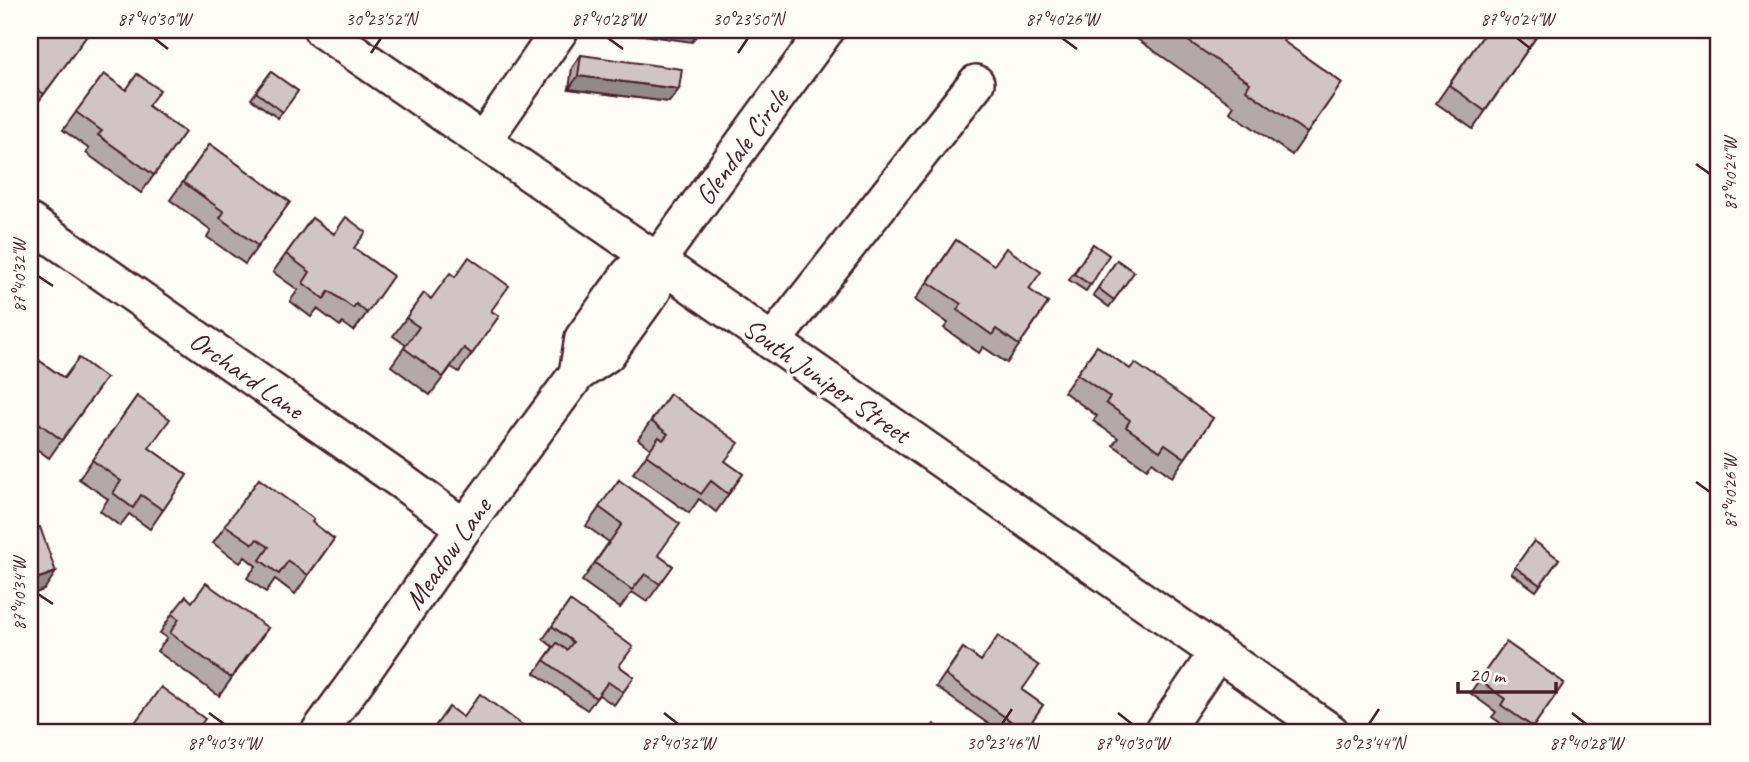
<svg xmlns="http://www.w3.org/2000/svg" width="1749" height="762" font-family="Caveat,sans-serif">
<style>
.lines{fill:none;stroke-linecap:round;stroke-linejoin:round}
.minor-casing{stroke:#4a1f2b;stroke-width:40}
.minor{stroke:#fdfcf7;stroke-width:35}
.wall{fill:#b3a9a9;stroke:#4a1f2b;stroke-width:2}
.shaded-wall{fill:#928a89;stroke:#4a1f2b;stroke-width:2}
.building{fill:#d0c5c4;stroke:#4a1f2b;stroke-width:2}
.ticks{fill:none;stroke:#4a1f2b;stroke-width:2.5}
.labels{text-anchor:middle;stroke-width:6;stroke-linejoin:round;paint-order:stroke}
.street-label{font-size:28px;fill:#4a1f2b;stroke:#fdfcf7}
.neatline{fill:none;stroke:#4a1f2b;stroke-width:2.5}
.ticks-label{font-size:18px;text-anchor:middle;fill:#4a1f2b}
</style>
<rect width="100%" height="100%" fill="#fdfcf7"/>
<filter id="ink" filterUnits="userSpaceOnUse"><feTurbulence type="fractalNoise" baseFrequency=".0143" numOctaves="2"/><feDisplacementMap in="SourceGraphic" scale="14" xChannelSelector="R" yChannelSelector="G"/><feConvolveMatrix kernelMatrix="1 2 1 2 8 2 1 2 1" color-interpolation-filters="sRGB"/></filter>
<g filter="url(#ink)">
<g class="lines">
<defs>
<g id="minor">
<path d="M322 30 657 261 1331 732"/>
<path d="M483 141 560 30"/>
<path d="M30 222 401 481 464 527"/>
<path d="M772 342 976 83"/>
<path d="M577 374 583 338 630 273 657 261"/>
<path d="M319 732 365 669 464 527 577 374 607 354 653 290 657 261 826 30"/>
<path d="M1163 732 1217 653"/>
</g>
</defs>
<use href="#minor" class="minor-casing"/>
<use href="#minor" class="minor"/>
</g>
<g class="wall">
<path d="M30 30 88 34 31 112 30 111Z"/>
<path d="M1124 30H1279L1283 41 1342 83 1292 155 1230 112 1234 106Z"/>
<path d="M1487 30H1541L1473 129 1436 103Z"/>
<path d="M581 55 679 89 669 102 569 89 572 68Z"/>
<path d="M271 72 298 91 278 118 251 99Z"/>
<path d="M104 74 185 132 141 193 86 153 89 149 63 130Z"/>
<path d="M210 144 290 202 245 264 207 237 211 230 170 200Z"/>
<path d="M312 218 393 276 354 331 343 323 340 326 317 309 311 317 290 301 298 290 273 272Z"/>
<path d="M956 240 1048 303 1007 363 983 347 979 353 944 328 948 323 915 300Z"/>
<path d="M1093 244 1109 255 1086 291 1069 280Z"/>
<path d="M1117 260 1134 272 1109 307 1093 295Z"/>
<path d="M424 293 431 299 491 311 499 316 459 372 451 367 430 395 391 366 406 345 393 336Z"/>
<path d="M1097 346 1130 369 1213 418 1172 477 1152 462 1147 469 1113 445 1118 438 1093 421 1097 416 1064 392Z"/>
<path d="M30 354 64 378H106L49 458 30 444Z"/>
<path d="M670 394 726 462 743 474 716 512 699 499 689 513 633 473 651 449 638 439Z"/>
<path d="M137 396 149 448 187 475 150 529 129 514 120 526 100 511 108 499 79 479Z"/>
<path d="M259 479 312 522 334 539 295 594 275 579 266 592 247 578 256 566 245 557 240 563 213 543Z"/>
<path d="M619 480 658 555 673 566 647 602 632 592 620 608 582 581 609 542 586 526Z"/>
<path d="M1534 541 1559 559 1536 591 1511 573Z"/>
<path d="M570 601 619 666 634 677 614 705 599 695 587 710 535 673 553 647 543 639Z"/>
<path d="M192 602 268 628 219 696 157 651 167 638 160 633 172 614Z"/>
<path d="M1506 642 1564 683 1529 732H1513L1492 717 1496 712 1470 693Z"/>
<path d="M963 648 1043 705 1024 732H1000L936 687Z"/>
</g>
<g class="shaded-wall">
<path d="M616 30H700L692 42 615 31Z"/>
<path d="M578 76 679 89 669 102 569 89Z"/>
<path d="M56 572 44 590 30 595V581Z"/>
</g>
<g class="building">
<path d="M30 30H82L88 34 44 94 30 84Z"/>
<path d="M1172 30H1279L1287 35 1283 41 1342 83 1307 133 1246 90 1250 83Z"/>
<path d="M1487 30H1541L1485 111 1449 85Z"/>
<path d="M581 55 682 69 679 89 578 76Z"/>
<path d="M271 72 298 91 283 112 256 92Z"/>
<path d="M104 74 126 90 137 74 160 90 148 106 185 132 154 175 98 135 102 131 76 112Z"/>
<path d="M210 144 290 202 258 246 220 218 224 212 183 182Z"/>
<path d="M346 217 366 232 354 248 393 276 367 313 356 304 353 308 329 291 324 299 303 283 310 272 286 254 312 218 334 234Z"/>
<path d="M956 240 994 265 1006 248 1041 272 1029 289 1048 303 1019 345 996 329 992 335 957 310 961 304 928 282Z"/>
<path d="M1093 244 1109 255 1091 285 1074 274Z"/>
<path d="M469 257 509 286 491 311 499 316 472 354 464 348 443 377 404 348 419 327 406 318 424 293 431 299 450 273 455 277Z"/>
<path d="M1117 260 1134 272 1114 300 1098 288Z"/>
<path d="M1097 346 1130 369 1135 363 1213 418 1185 458 1165 444 1160 451 1126 427 1130 420 1106 403 1110 397 1077 374Z"/>
<path d="M30 354 64 378 79 358 106 378 62 440 32 418 30 422Z"/>
<path d="M670 394 739 443 725 461 743 474 728 494 711 481 701 494 646 455 659 437 663 440 668 434 651 421Z"/>
<path d="M137 396 170 419 149 448 187 475 163 510 141 495 133 508 113 493 121 481 92 460Z"/>
<path d="M259 479 314 519 312 522 334 539 308 575 288 561 279 574 260 560 269 547 257 539 253 544 225 525Z"/>
<path d="M619 480 680 524 658 555 673 566 660 584 645 574 632 590 595 563 622 524 599 507Z"/>
<path d="M40 527 56 572 30 581V531Z"/>
<path d="M1534 541 1559 559 1540 585 1515 567Z"/>
<path d="M206 583 268 628 231 678 170 633 179 619 172 614 186 596 192 602Z"/>
<path d="M570 601 633 647 619 666 634 677 623 692 608 682 596 698 544 660 557 643 567 650 573 642 552 626Z"/>
<path d="M998 636 1039 666 1022 690 1043 705 1025 731 945 675 963 648 981 661Z"/>
<path d="M1506 642 1564 683 1533 727 1501 705 1505 699 1479 680Z"/>
<path d="M161 687 205 719 195 732H128Z"/>
<path d="M480 694 532 732H431L449 707 463 717Z"/>
<path d="M934 724 946 732H928Z"/>
</g>
</g>
<path class="ticks" d="M154 38 168 49M608 38 623 49M1062 38 1077 49M1517 38 1531 49M371 53 381 38M738 53 748 38M1696 164 1710 174M38 276 53 286M1696 482 1710 492M38 594 53 604M209 713 224 724M664 713 678 724M1118 713 1132 724M1572 713 1586 724M1002 724 1012 709M1369 724 1379 709"/>
<g class="labels">
<g class="street-label">
<text transform="translate(741 146) rotate(-54)" y="10">Glendale Circle</text>
<text transform="translate(247 374) rotate(35)" y="10">Orchard Lane</text>
<text transform="translate(827 380) rotate(35)" y="10">South Juniper Street</text>
<text transform="translate(447 553) rotate(-55)" y="10">Meadow Lane</text>
</g>
</g>
<rect width="1749" height="762" fill="none" stroke="#fdfcf7" stroke-width="77"/>
<path d="M1458 682v10h98v-10" fill="none" stroke="#4a1f2b" stroke-width="3.5"/>
<text x="1469" y="682" font-size="21" fill="#4a1f2b" stroke="#fdfcf7" stroke-width="5" paint-order="stroke">20 m</text>
<rect x="38" y="38" width="1672" height="686" class="neatline"/>
<g class="ticks-label">
<text x="154" y="25">87°40'30"W</text>
<text x="381" y="25">30°23'52"N</text>
<text x="608" y="25">87°40'28"W</text>
<text x="748" y="25">30°23'50"N</text>
<text x="1062" y="25">87°40'26"W</text>
<text x="1517" y="25">87°40'24"W</text>
<text transform="translate(1730 174) rotate(-90)" y="6">87°40'24"W</text>
<text transform="translate(19 276) rotate(-90)" y="6">87°40'32"W</text>
<text transform="translate(1730 492) rotate(-90)" y="6">87°40'26"W</text>
<text transform="translate(19 594) rotate(-90)" y="6">87°40'34"W</text>
<text x="224" y="749">87°40'34"W</text>
<text x="678" y="749">87°40'32"W</text>
<text x="1002" y="749">30°23'46"N</text>
<text x="1132" y="749">87°40'30"W</text>
<text x="1369" y="749">30°23'44"N</text>
<text x="1586" y="749">87°40'28"W</text>
</g>
</svg>
